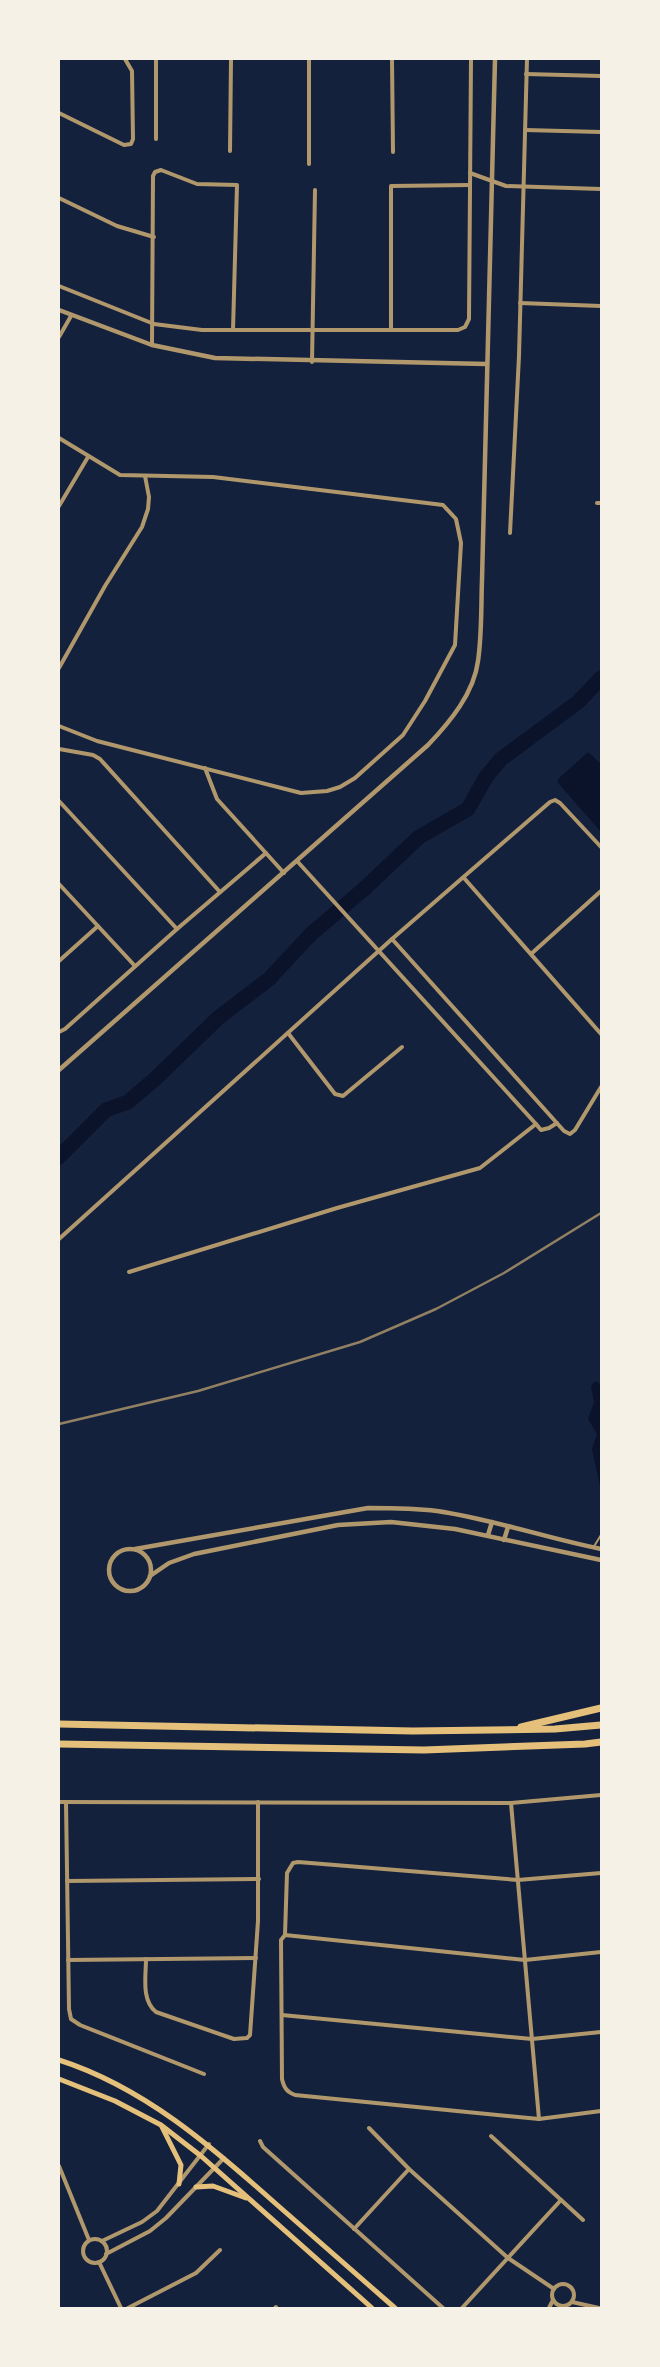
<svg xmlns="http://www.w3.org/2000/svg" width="660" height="2367" font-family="'Roboto Condensed',sans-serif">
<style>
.water{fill:#0b132b}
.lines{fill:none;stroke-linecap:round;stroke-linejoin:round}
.river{stroke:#0b132b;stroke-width:15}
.service{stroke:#b1986c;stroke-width:2}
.minor{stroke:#b1986c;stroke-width:4}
.tertiary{stroke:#b1986c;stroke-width:4.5}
.secondary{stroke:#e5c07b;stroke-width:5}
.motorway{stroke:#e5c07b;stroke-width:7}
.rail{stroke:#918062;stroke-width:2.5}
</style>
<rect width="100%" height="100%" fill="#14213d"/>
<g class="water">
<path d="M588 752 601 764V832L558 783V779Z"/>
<path d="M595 1381 600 1384 601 1389V1491L592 1449 597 1434 588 1419 594 1402 591 1386Z"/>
</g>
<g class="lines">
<path class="river" d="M59 1157 106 1110 128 1102 155 1079 218 1018 269 979 311 934 364 889 419 837 468 809 486 777 501 759 578 702 601 678"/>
<path class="service" d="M593 1548 601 1535"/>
<g class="minor">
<path d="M309 59V164"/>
<path d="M392 59 393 152"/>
<path d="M526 74 601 76"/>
<path d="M59 113 124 145 131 144 133 139 132 71 125 59"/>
<path d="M525 130 601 132"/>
<path d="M156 139V59"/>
<path d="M230 151 231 59"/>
<path d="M470 173 506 186 601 189"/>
<path d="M59 198 117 226 154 237"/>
<path d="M59 286 154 324 202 330H458L465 327 469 319 471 59"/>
<path d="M520 303 601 306"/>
<path d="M391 329V186L470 185"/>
<path d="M59 337 71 316"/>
<path d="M152 345 153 176 155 172 161 170 197 184 237 185 233 330"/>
<path d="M312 362 315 190"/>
<path d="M59 438 120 475 213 477 443 505 456 519 461 543 455 645 425 701 403 735 355 778 340 787 327 791 301 793 97 741 59 726"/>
<path d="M597 503H601"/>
<path d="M59 506 88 457"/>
<path d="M510 533 519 356 527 59"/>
<path d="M59 668 105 586 142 527 148 509 149 497 145 476"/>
<path d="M59 749 93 755 100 759 220 892"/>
<path d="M205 768 217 799 284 873"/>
<path d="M59 801 177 929"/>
<path d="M297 861 536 1124 541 1130 549 1128 557 1123"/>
<path d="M464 878 601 1034"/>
<path d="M59 884 135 966"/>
<path d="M392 939 550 802 555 800 560 803 601 847"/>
<path d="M531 954 601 891"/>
<path d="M59 961 98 926"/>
<path d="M59 1032 65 1029 177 929 266 853"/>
<path d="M288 1033 335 1094 343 1096 402 1047"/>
<path d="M59 1239 392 939 564 1131 570 1134 575 1130 601 1087"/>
<path d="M129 1272 337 1208 480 1168 536 1124"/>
<path d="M59 1802 511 1803 601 1795"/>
<path d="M66 1802 69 2009 71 2019 80 2025 204 2074"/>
<path d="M511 1803 539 2119"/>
<path d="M601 1873 518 1880 298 1862 293 1863 287 1873 285 1935 281 1940 282 2079C284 2088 287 2092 295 2095L539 2119 601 2111"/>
<path d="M67 1881 259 1879"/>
<path d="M285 1935 525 1960 601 1952"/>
<path d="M146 1959C146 1976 141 2000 156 2012L234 2039 247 2038 250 2035 258 1921V1802"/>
<path d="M68 1960 256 1958"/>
<path d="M282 2015 532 2039 601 2032"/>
<path d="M369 2128 409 2169 508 2258 554 2289"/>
<path d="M491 2136 583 2220"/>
<path d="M260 2141 263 2147 443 2308"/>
<path d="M59 2166 89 2240"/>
<path d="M354 2229 409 2169"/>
<circle cx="95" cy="2251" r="12"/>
<path d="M102 2241 142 2222 157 2211 209 2144"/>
<path d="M106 2254 150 2231 166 2218 224 2158"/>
<path d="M99 2262 121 2308"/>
<circle cx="563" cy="2295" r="11"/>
<path d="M572 2302 599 2308"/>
<path d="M128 2308 196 2273 220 2250"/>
<path d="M275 2308 276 2307"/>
<path d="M462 2308 561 2200"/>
<path d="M549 2308 553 2300"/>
</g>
<g class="tertiary">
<path d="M59 310 152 345 215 358 486 364"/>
<path d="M59 1070 428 745C450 722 474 693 478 661 482 634 481 606 482 580L495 59"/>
<path d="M488 1535 492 1522"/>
<path d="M504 1540 508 1527"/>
<circle cx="130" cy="1570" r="21"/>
<path d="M135 1549 368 1508C391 1508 414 1508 437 1511 492 1519 546 1538 601 1549"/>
<path d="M150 1576 169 1563 194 1554 338 1525 391 1522 455 1529 601 1560"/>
</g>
<g class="secondary">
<path d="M59 2060C143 2087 210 2145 275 2203 315 2238 355 2273 395 2308"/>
<path d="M59 2079 115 2101 161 2125 201 2156 372 2308"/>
<path d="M162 2127 181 2165 179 2184"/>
<path d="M196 2187 213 2186 246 2198"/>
</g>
<g class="motorway">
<path d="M59 1724 413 1731 555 1729 601 1725"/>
<path d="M521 1727 601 1708"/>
<path d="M59 1744 424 1750 585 1744 601 1742"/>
</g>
<path class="rail" d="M59 1424 198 1391 360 1342 436 1309 504 1273 601 1213"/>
</g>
<rect width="660" height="2367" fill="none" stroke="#f6f1e7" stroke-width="120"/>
</svg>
